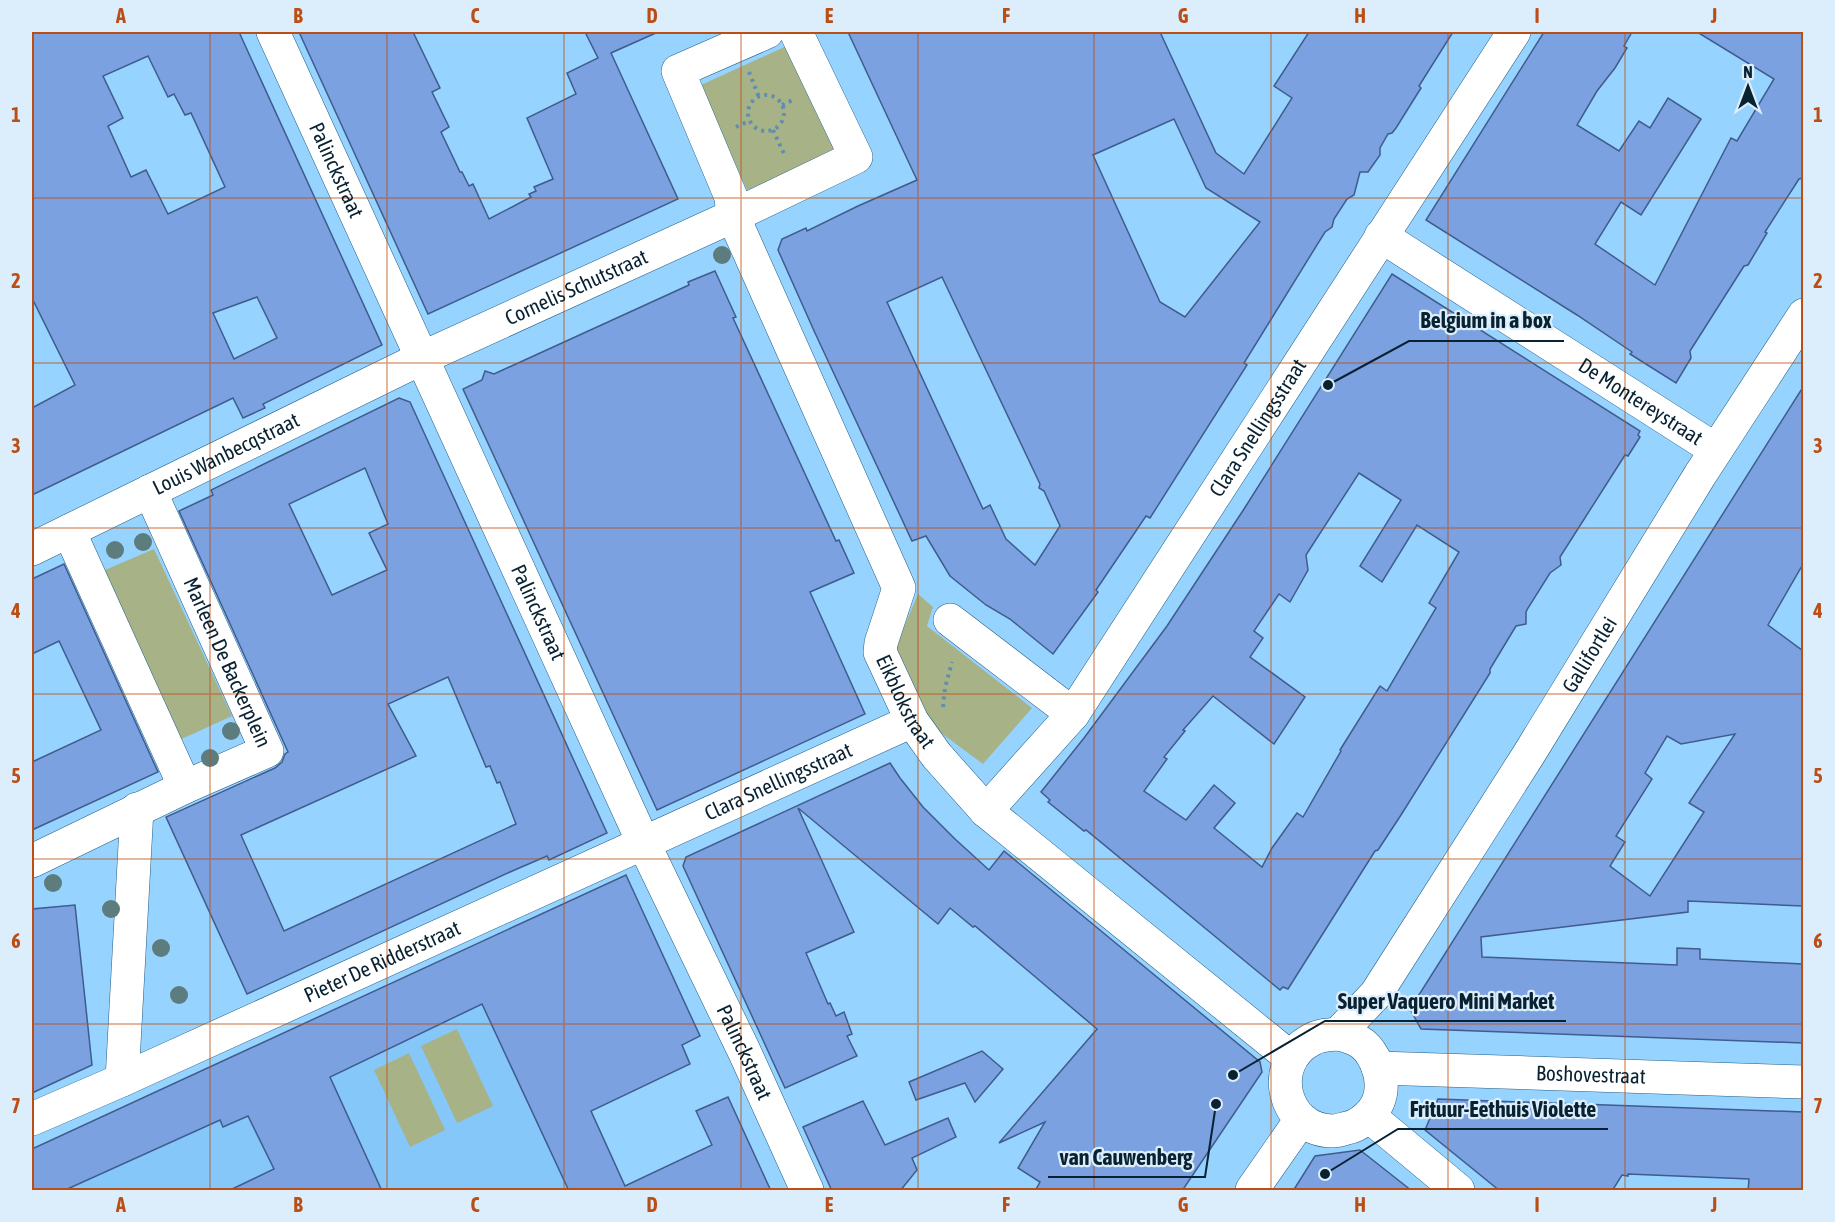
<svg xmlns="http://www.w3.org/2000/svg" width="1835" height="1222" font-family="'Asap Condensed',sans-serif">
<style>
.built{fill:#84c7f8}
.green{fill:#a7b386}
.building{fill:#7ba1e0;stroke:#3f5c8d;stroke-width:1.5;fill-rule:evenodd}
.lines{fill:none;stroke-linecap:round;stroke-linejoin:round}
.street-casing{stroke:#235f86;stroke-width:34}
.path{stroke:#5f8eaf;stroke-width:4;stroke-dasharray:3 4.5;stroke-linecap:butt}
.street{stroke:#fff;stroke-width:33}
.tree{fill:#5c7c7d}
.grid{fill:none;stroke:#bb4e14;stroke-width:1.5;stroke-opacity:0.55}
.labels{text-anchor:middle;stroke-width:4.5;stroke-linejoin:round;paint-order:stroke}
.street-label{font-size:21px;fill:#092232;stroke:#dceefc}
.leader{fill:none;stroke:#092232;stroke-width:2}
.callout-dot{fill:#092232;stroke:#dceefc;stroke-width:2}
.callout-label{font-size:22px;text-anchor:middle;font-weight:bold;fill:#092232;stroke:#dceefc;stroke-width:4.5;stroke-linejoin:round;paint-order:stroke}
.neatline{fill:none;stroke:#bb4e14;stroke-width:2}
.grid-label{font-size:20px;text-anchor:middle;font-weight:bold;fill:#bb4e14}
</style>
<rect width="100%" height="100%" fill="#96d3ff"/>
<path class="built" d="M507 929 625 1185 613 1190H32V1149Z"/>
<g class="green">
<path d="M791 44 840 151 747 190 701 85Z"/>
<path d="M154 549 232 716 175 742 98 573Z"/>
<path d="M918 594 933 607 927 626 1032 708 983 764 929 724 907 678 896 646Z"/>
<path d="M457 1029 493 1106 457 1123 421 1046Z"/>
<path d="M409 1053 445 1130 410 1147 374 1070Z"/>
</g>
<g class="building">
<path d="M32 32H239L382 345 263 404 265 408 243 418 233 398 32 495V408L75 385 32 298ZM148 56 168 97 174 94 185 115 191 113 225 187 168 214 146 170 131 177 108 126 123 118 103 76ZM257 297 277 338 234 359 213 313Z"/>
<path d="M299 32H413L440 88 432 92 449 127 441 132 460 172H462L469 186 473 184 489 219 531 197 529 194 536 191 534 187 553 179 527 118 576 94 567 73 598 58 585 32H658L611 53 678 199 428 314Z"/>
<path d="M848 32H1160L1216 153 1244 174 1292 98 1274 86 1309 32H1453L1419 86 1421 88 1396 128 1392 133 1388 134 1380 148V155L1368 172H1360L1354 195 1347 199 1334 219 1332 227 1325 232 1244 363 1247 365 1150 518 1146 516 1096 590 1098 592 1053 654 1010 619 986 605 950 576 926 536 912 541 815 333 778 250 782 239 806 228 807 231 858 206 917 180ZM1174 119 1206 188 1260 222 1185 317 1160 302 1093 155ZM942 277 1040 484 1039 488 1044 491 1060 526 1035 565 1006 539 990 505 983 509 887 302Z"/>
<path d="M1544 32H1632L1624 46 1627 48 1615 68 1597 91 1577 125 1619 151 1639 121 1650 128 1668 98 1701 119 1641 215 1621 202 1595 244 1655 285 1731 138 1737 141 1774 79 1697 32H1803V178L1799 179 1765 232 1767 233 1748 265 1744 266 1690 351 1691 358 1676 383 1630 354 1632 352 1577 315 1426 220Z"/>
<path d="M715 271 736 317 733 318 836 541 839 540 854 573 810 592 865 714 657 810 463 389 482 380 485 371 494 374 689 285 688 282Z"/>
<path d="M1392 274 1640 431 1638 435 1640 437 1628 456 1625 455 1560 557 1561 565 1550 573 1528 608 1526 612V624L1516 626 1490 669V673L1401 815 1378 850 1375 851 1288 989 1283 987 1280 990 1086 830 1084 831 1048 802 1050 800 1041 792 1084 738 1167 626 1244 509ZM1359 473 1401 500 1360 566 1382 582 1417 525 1459 552 1429 603 1436 608 1387 691 1380 686 1340 750 1341 751 1303 817 1297 813 1272 848 1262 867 1214 828 1235 803 1214 785 1186 820 1144 791 1167 759 1164 757 1185 731 1183 730 1213 696 1274 744 1305 697 1250 657 1263 638 1254 631 1279 594 1290 602 1308 570 1306 555Z"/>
<path d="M1803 387V564L1768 625 1803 651V906L1688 901V912L1481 937 1482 957 1677 965V948L1700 949V959L1803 964V1043L1421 1029 1410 1009ZM1735 734 1689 803 1704 812 1650 896 1610 866 1625 842 1616 836 1652 779 1645 773 1667 736 1681 744Z"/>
<path d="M399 398 410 402 607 833 549 860 547 856 510 872 247 994 166 817 275 768 282 762 285 754 288 752 179 511 213 495 211 490ZM365 468 388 524 369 533 387 570 332 595 289 504ZM448 677 486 767 490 766 497 783 500 782 516 824 284 931 241 835 416 756 388 704Z"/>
<path d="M64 564 158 772 32 830V762L101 730 59 641 32 654V579Z"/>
<path d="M890 763 900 778 923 807 955 839 989 870 1004 851 1260 1062 1262 1072 1182 1191H1035L1040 1182 1018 1168 1045 1122 999 1143 1097 1029 975 926 973 927 950 908 938 924 798 808 854 932 806 953 828 1004 830 1003 836 1016 844 1012 852 1034 847 1036 857 1056 785 1088 683 866 686 857Z"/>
<path d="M626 875 700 1036 682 1045 690 1064 591 1111 625 1186 712 1145 696 1111 728 1097 771 1191H569L482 1004 330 1077 382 1191H228L274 1169 248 1116 223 1127 220 1120 63 1191H32V1149Z"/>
<path d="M75 905 92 1065 32 1093V909Z"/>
<path d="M982 1051 1003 1069 975 1102 965 1083 916 1100 909 1082Z"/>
<path d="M1438 1099 1803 1112V1191H1748L1749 1179 1628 1174V1176L1622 1175 1612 1191H1500L1425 1130Z"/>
<path d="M863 1101 885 1145 948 1118 956 1137 912 1158 917 1170 900 1191H832L803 1127Z"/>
<path d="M1360 1150 1412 1191H1293L1315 1156Z"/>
</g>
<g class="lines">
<defs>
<g id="street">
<path id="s1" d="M273 32 643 842 745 1053 807 1190"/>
<path id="s2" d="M767 32 678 71 731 197 733 216 899 588 881 643 880 652 912 721 937 756 986 811 1291 1058"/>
<path id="s3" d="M1381 236 1716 450"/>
<path id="s4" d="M150 491 267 751 185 787"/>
<path id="s5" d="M32 549 422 358 733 216 856 157 796 32"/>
<path d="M950 620 1073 714"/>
<path id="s6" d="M986 811 1073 714 1514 32"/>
<path d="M32 861 185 787 69 531"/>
<path id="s7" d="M1338 1034 1376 994 1529 754 1700 475 1804 315"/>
<path d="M1338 1034C1360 1039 1369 1045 1378 1067 1382 1079 1383 1090 1378 1102 1373 1114 1359 1126 1347 1128 1343 1129 1338 1131 1333 1131 1283 1131 1267 1063 1311 1040 1319 1035 1328 1035 1338 1034Z"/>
<path id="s8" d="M1378 1068 1804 1082"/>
<path d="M122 1080 137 809"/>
<path d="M1369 1116 1458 1190"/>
<path id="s9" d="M32 1119 122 1080 912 721"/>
<path d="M1252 1190 1300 1121"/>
</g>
</defs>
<use href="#street" class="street-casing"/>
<g class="path">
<path d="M749 72 759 97"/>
<circle cx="766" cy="113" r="18"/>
<path d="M782 105 795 99"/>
<path d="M736 127 749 121"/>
<path d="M773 130 785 156"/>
<path d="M943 707 945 688 952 662"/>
</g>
<use href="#street" class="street"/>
</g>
<g class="tree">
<circle cx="722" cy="255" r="9"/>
<circle cx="143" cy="542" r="9"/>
<circle cx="115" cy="550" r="9"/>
<circle cx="231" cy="731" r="9"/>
<circle cx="210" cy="758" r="9"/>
<circle cx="53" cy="883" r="9"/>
<circle cx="111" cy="909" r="9"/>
<circle cx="161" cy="948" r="9"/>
<circle cx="179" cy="995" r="9"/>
</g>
<path class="grid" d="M210 32V1190M387 32V1190M564 32V1190M741 32V1190M918 32V1190M1094 32V1190M1271 32V1190M1448 32V1190M1625 32V1190M32 198H1804M32 363H1804M32 528H1804M32 694H1804M32 859H1804M32 1024H1804"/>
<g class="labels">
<g class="street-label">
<text dy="7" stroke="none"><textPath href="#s1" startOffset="152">Palinckstraat</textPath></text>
<text dy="7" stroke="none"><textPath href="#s5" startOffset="604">Cornelis Schutstraat</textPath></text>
<text dy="7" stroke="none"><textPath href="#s3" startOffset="308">De Montereystraat</textPath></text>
<text dy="7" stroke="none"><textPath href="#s6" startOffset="471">Clara Snellingsstraat</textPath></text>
<text dy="7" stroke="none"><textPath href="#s5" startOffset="216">Louis Wanbecqstraat</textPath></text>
<text dy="7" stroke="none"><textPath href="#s1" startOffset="638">Palinckstraat</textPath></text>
<text dy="7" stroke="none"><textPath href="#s7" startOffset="456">Gallifortlei</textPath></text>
<text dy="7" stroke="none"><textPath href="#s4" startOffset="188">Marleen De Backerplein</textPath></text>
<text dy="7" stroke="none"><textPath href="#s2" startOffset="783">Eikblokstraat</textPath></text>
<text dy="7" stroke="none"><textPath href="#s9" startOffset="819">Clara Snellingsstraat</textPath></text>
<text dy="7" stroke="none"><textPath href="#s9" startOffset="384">Pieter De Ridderstraat</textPath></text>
<text dy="7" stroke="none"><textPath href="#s1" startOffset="1124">Palinckstraat</textPath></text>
<text dy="7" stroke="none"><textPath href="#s8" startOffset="213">Boshovestraat</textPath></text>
</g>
</g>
<path class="leader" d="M1328 385L1409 341H1564M1233 1075L1325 1021H1566M1325 1174L1398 1129H1608M1216 1104L1205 1177H1048"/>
<g class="callout-dot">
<circle cx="1328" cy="385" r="6"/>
<circle cx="1233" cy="1075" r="6"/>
<circle cx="1325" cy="1174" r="6"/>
<circle cx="1216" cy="1104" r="6"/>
</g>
<g class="callout-label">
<text x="1486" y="328">Belgium in a box</text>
<text x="1446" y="1009">Super Vaquero Mini Market</text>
<text x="1503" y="1117">Frituur-Eethuis Violette</text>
<text x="1126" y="1165">van Cauwenberg</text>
</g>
<rect width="1835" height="1222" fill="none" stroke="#dceefc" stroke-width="66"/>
<g transform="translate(1748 87)" stroke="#dceefc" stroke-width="4.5" paint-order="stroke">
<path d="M0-4.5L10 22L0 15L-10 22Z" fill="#092232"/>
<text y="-9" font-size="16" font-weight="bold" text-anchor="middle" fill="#092232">N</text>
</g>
<rect x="33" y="33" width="1769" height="1156" class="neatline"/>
<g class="grid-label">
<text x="121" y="23">A</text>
<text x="298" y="23">B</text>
<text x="475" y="23">C</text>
<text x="652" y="23">D</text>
<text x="829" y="23">E</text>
<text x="1006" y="23">F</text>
<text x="1183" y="23">G</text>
<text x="1360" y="23">H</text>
<text x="1537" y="23">I</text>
<text x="1714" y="23">J</text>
<text x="16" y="122">1</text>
<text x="1818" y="122">1</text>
<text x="16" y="288">2</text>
<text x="1818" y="288">2</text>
<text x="16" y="453">3</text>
<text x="1818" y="453">3</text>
<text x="16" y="618">4</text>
<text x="1818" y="618">4</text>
<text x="16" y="783">5</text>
<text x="1818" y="783">5</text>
<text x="16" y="948">6</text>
<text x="1818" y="948">6</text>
<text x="16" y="1113">7</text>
<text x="1818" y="1113">7</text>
<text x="121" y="1212">A</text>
<text x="298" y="1212">B</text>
<text x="475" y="1212">C</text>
<text x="652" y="1212">D</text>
<text x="829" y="1212">E</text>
<text x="1006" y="1212">F</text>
<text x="1183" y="1212">G</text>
<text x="1360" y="1212">H</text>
<text x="1537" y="1212">I</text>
<text x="1714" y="1212">J</text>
</g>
</svg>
